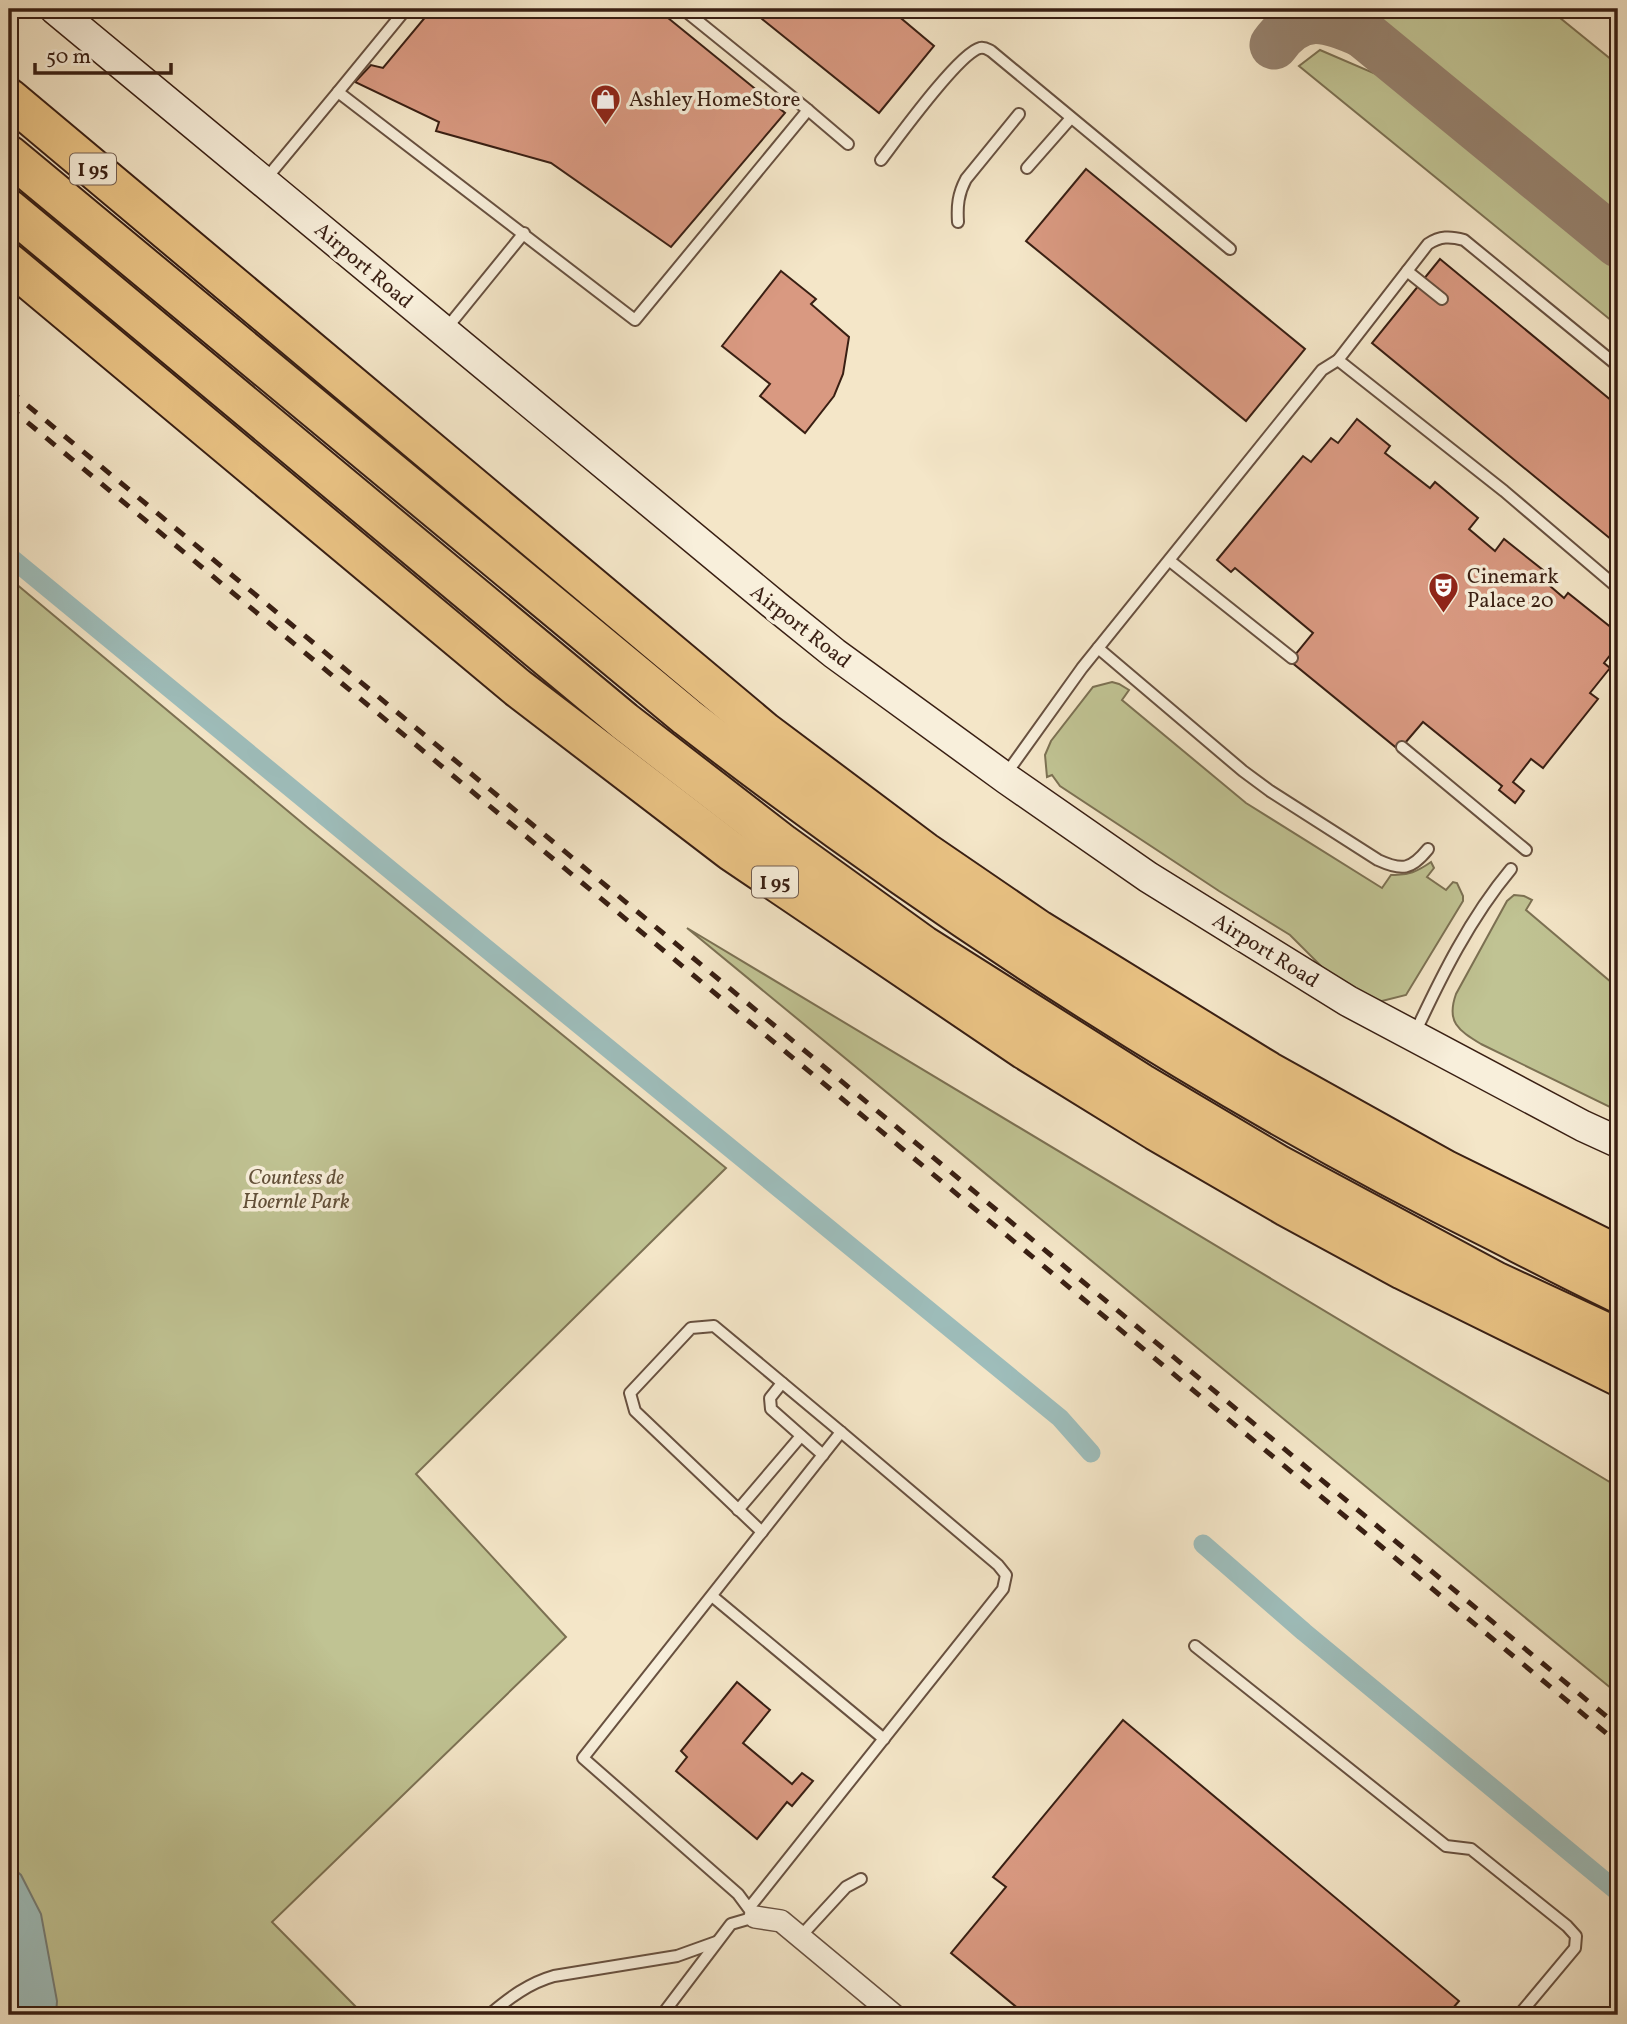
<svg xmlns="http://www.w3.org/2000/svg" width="1627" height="2024" font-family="Vollkorn,serif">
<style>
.green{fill:#c0c393;stroke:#7c7153;stroke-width:2}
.water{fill:#9ebebc;stroke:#767e78;stroke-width:2}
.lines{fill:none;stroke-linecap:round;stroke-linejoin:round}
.canal{stroke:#9ebebc;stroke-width:19}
.taxiway{stroke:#96826e;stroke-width:49}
.building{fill:#d99981;stroke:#391f13;stroke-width:2}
.lane-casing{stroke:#685140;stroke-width:14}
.street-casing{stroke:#685140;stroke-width:24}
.secondary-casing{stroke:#391f13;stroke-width:33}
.highway-casing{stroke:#391f13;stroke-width:42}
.lane{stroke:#f8efdb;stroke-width:10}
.street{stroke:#f8efdb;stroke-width:21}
.secondary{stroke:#f8efdb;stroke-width:30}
.highway{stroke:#eac384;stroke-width:38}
.rail{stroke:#391f13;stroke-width:5;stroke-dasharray:12 12;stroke-linecap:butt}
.labels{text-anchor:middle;stroke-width:7;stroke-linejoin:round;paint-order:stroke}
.shield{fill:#f8efdb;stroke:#725d4f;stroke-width:2}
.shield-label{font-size:19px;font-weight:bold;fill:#391f13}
.poi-label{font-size:21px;fill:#391f13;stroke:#f8efdb;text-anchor:start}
.street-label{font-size:21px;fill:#391f13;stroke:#f8efdb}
.park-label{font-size:21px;font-style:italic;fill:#625039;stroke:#f8efdb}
</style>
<rect width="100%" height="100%" fill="#f4e6c8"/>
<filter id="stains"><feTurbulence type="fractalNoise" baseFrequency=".00286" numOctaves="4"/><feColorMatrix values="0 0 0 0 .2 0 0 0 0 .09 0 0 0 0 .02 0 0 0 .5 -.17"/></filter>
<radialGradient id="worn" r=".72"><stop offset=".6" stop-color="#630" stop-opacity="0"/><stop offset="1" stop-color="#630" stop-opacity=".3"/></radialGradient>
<g class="green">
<path d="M1364 9H1549L1618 65V221L1415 54Z"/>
<path d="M1320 50 1383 77 1469 142 1618 265V326L1299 66Z"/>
<path d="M9 578 307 827 726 1168 416 1474 566 1637 272 1922 364 2015H9Z"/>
<path d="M1112 682 1119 684 1129 690 1122 700 1246 803 1382 888 1391 875C1408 876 1418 871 1431 862L1434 868 1427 877 1446 890 1453 882 1457 883 1463 896V901L1406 995 1382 1001 1371 1000 1336 981 1290 935 1219 891 1060 786 1052 775 1047 777 1045 755 1051 741 1093 687Z"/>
<path d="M1514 895 1524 896 1532 900 1526 910 1618 988V1111L1481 1044C1458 1030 1446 1022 1456 994L1507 901Z"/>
<path d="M687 928 1618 1487V1694Z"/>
</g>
<path class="water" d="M9 1865 21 1875 41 1914 57 2001 56 2015H9Z"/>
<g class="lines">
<g class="canal">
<path d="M9 556 394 873 1060 1418 1091 1453"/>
<path d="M1203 1544 1304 1632 1618 1892"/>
</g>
<g class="taxiway">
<path d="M1333 9 1618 243"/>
<path d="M1274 45C1301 8 1328 18 1364 34"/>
</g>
</g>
<g class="building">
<path d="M432 9H657L785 113 671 247 551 163 436 131 439 122 355 82 371 65 383 68Z"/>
<path d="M771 9H890L934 46 879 113 762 19Z"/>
<path d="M1086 169 1305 349 1246 421 1026 241Z"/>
<path d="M1440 259 1618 406V545L1372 343Z"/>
<path d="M781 271 816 299 811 304 849 337 843 374 834 396 805 433 760 396 770 384 722 346Z"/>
<path d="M1357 419 1390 446 1385 453 1430 488 1435 482 1478 518 1469 529 1495 551 1504 539 1548 574 1543 580 1564 598 1568 593 1618 633V645L1604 663 1610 668 1590 693 1598 699 1543 768 1531 759 1513 782 1524 791 1515 803 1499 790 1502 786 1423 722 1399 750 1290 661 1313 633 1235 568 1231 572 1217 560 1303 456 1311 462 1331 438 1338 443Z"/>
<path d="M737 1682 770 1710 743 1743 792 1784 802 1773 813 1781 792 1806 787 1802 757 1839 676 1771 687 1757 681 1751Z"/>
<path d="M1123 1720 1459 2001 1447 2015H1026L951 1953 1006 1887 993 1877Z"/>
</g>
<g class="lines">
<defs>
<g id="lane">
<path d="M406 9 338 92 635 320 808 110 683 9"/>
<path d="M808 110 848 144"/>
<path d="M881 160C897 139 959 53 980 48 985 47 987 49 991 51L1230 249"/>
<path d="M1027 168 1071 118"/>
<path d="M265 180 338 92"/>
<path d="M958 222C957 206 958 194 966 179L1019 114"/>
<path d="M1407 271 1442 299"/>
<path d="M446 329 524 233"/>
<path d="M1618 366 1464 240C1450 236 1440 236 1428 244L1338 360 1504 491 1618 588"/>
<path d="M1170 561 1292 658"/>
<path d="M1098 648 1243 771 1270 791 1378 860C1402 871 1411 870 1428 849"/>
<path d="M1402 747 1526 850"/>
<path d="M1006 774 1082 668 1322 370 1338 360"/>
<path d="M1414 1035C1441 977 1470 918 1511 869"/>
<path d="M782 1383 770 1398 771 1409 823 1455"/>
<path d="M738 1510 801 1436"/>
<path d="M762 1532 635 1411 630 1393 691 1328 714 1326 841 1432"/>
<path d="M712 1596 884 1739"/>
<path d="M1195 1646 1446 1846 1471 1849 1567 1926 1576 1936 1575 1948 1519 2015"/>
<path d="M800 1937 846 1887 861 1879"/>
<path d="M489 2015C509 1998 529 1983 554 1976L677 1956 716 1942"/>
<path d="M662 2015 731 1924 755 1917 738 1894 583 1758 841 1432 998 1565 1006 1575 1003 1589 749 1908"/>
</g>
<path id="street" d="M755 1917 781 1921 894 2015"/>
<path id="secondary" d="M55 9 777 607 834 653 1007 779 1148 877 1348 1001 1583 1126 1618 1142"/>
<g id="highway">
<path d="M9 98 765 732 925 852 1039 930 1268 1071 1446 1170 1618 1255"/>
<path d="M9 155 687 717C940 913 1208 1088 1495 1231 1536 1252 1576 1273 1618 1293"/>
<path d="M9 209 624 721 783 844 923 945 1141 1083 1279 1165 1495 1281 1618 1338"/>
<path d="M9 263 518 688 731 851 1025 1050 1156 1131 1287 1207 1403 1270 1618 1376"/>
</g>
</defs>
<use href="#lane" class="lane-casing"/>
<use href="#street" class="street-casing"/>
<use href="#secondary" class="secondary-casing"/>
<use href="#highway" class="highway-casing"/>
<use href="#lane" class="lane"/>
<use href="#street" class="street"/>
<use href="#secondary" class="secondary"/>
<use href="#highway" class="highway"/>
<g class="rail">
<path d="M9 390 1618 1726"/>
<path d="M9 407 1618 1743"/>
</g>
</g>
<defs>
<symbol id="shop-pin" viewBox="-11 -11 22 30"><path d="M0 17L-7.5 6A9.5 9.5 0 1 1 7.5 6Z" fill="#8f2418" stroke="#f8efdb"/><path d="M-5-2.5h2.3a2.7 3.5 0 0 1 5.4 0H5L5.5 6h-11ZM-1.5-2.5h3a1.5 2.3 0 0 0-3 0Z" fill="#fff"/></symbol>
<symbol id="theatre-pin" viewBox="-11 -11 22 30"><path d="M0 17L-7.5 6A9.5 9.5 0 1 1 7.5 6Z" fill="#8f2418" stroke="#f8efdb"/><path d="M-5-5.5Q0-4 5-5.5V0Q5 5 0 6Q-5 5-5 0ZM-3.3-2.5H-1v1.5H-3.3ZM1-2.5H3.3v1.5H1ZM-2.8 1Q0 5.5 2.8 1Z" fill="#fff"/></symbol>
</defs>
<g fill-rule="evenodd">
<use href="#shop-pin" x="588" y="82" width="35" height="47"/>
<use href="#theatre-pin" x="1426" y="570" width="35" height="47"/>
</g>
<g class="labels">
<g class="shield">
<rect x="70" y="153.5" width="46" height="31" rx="5"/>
<rect x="752" y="866.5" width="46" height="31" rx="5"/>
</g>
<g class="shield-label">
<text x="93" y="176">I 95</text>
<text x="775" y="889">I 95</text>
</g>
<g class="poi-label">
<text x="629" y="106">Ashley HomeStore</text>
<text x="1467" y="583">Cinemark<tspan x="1467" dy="24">Palace 20</tspan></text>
</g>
<g class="street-label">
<text transform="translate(364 265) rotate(40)" y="7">Airport Road</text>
<text transform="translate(801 626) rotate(38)" y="7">Airport Road</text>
<text transform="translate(1266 950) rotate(32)" y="7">Airport Road</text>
</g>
<g class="park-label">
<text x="296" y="1184">Countess de<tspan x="296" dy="24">Hoernle Park</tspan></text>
</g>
</g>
<rect width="1627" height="2024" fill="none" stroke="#f4e6c8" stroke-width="35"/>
<rect x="10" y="10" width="1606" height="2003" fill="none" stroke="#391f13" stroke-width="3.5"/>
<rect x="18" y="18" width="1592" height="1989" fill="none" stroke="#391f13" stroke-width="2"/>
<path d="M35 63v10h136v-10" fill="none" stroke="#391f13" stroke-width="3.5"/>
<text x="46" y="63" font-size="21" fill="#391f13" stroke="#f8efdb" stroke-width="5" paint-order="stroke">50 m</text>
<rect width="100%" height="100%" filter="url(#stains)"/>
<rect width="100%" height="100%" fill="url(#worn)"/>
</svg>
